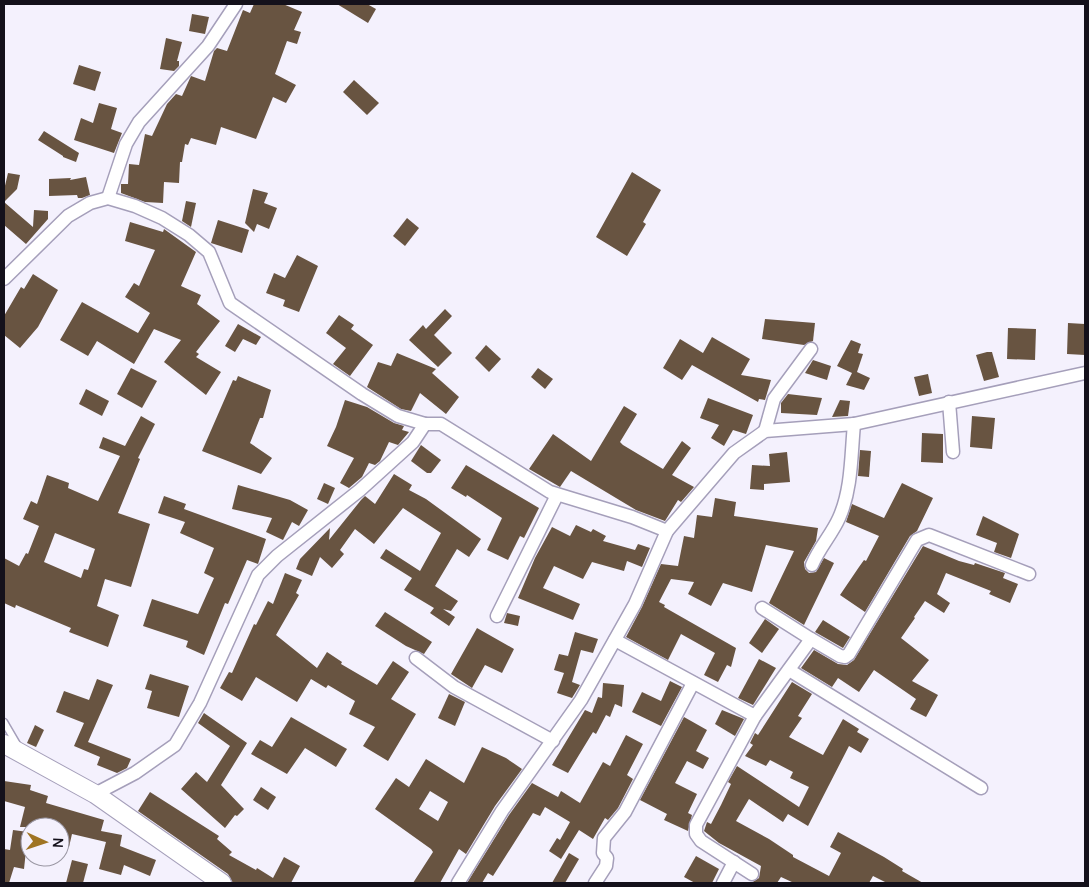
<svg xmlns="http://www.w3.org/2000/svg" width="1089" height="887" font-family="Manrope,sans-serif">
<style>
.building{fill:#685441;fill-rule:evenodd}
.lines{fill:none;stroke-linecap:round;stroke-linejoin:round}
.service-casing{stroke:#a59fba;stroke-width:9}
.minor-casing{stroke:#a59fba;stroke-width:15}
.secondary-casing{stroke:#a59fba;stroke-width:20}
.service{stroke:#fff;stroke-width:6}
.minor{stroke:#fff;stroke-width:12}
.secondary{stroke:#fff;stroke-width:18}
</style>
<rect width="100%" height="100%" fill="#f4f1fd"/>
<g class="building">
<path d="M254 4H283L302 12 294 30 301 32 297 44 287 41 275 74 296 85 286 103 273 97 256 139 221 127 216 145 191 138 188 145 185 144 182 162H180L179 183 164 182 163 203 145 202 121 193V184H128L129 164 139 165 145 134 152 136 167 104 176 94 182 96 191 76 205 81 214 51 217 48 227 51 243 10 250 13Z"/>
<path d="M337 4H367L376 9 368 23Z"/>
<path d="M192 14 209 17 205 34 189 31Z"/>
<path d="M166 38 182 42 177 61H179V66L174 71 160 69Z"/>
<path d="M79 65 101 72 95 91 73 84Z"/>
<path d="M354 80 379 103 367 115 343 92Z"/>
<path d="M99 103 117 108 111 129 122 133 114 153 74 140 81 118 93 123Z"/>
<path d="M44 131 79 153 76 162 63 157V156L38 140Z"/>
<path d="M632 172 661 190 643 222 646 224 627 256 596 237Z"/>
<path d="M8 173 20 175 17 189 4 202 33 227 34 210 48 211V219L26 244 4 225V190Z"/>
<path d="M86 177 90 195 82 198H78L77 195 49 196V179L71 178 70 180Z"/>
<path d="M253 189 268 193 264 203 277 208 269 229 257 224 254 232 245 223Z"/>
<path d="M186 201 196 203 191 227 182 221Z"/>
<path d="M407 218 419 228 405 246 393 236Z"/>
<path d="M218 220 249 230 242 253 211 243Z"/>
<path d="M130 222 163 232 164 229 196 252 181 286 201 295 197 304 220 321 196 352 199 354 196 357 221 372 206 395 164 362 181 340 154 329 134 364 97 341 88 356 60 340 82 302 138 333 150 313 125 297 134 283 139 286 155 250 125 241Z"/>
<path d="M297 255 318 266 299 312 283 306 285 300 266 293 274 273 285 278Z"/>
<path d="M33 274 58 290 38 327 20 348 4 335V316L21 287 24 289Z"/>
<path d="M445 309 452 316 434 335 452 353 438 367 409 340 423 325 426 329Z"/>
<path d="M339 315 354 325 351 329 373 345 350 376 333 364 346 348 326 333Z"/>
<path d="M765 319 815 323 813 341 804 345 762 339Z"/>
<path d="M1068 323 1085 324V355L1067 354Z"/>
<path d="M238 324 261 337 256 345 243 339 235 352 225 346Z"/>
<path d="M1008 328 1036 329 1035 360 1007 359Z"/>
<path d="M712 337 750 359 741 375 771 380 765 400 759 399 758 402 692 365 682 380 663 368 680 339 703 353Z"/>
<path d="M851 340 861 344 858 353 863 354 857 372 870 378 864 390 846 385 852 373 837 366Z"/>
<path d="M486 345 501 359 489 372 475 358Z"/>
<path d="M987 352H992L999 377 984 381 976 355Z"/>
<path d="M397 353 436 369 432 373 459 397 446 414 420 393 411 411 401 409 367 387 378 362 391 366Z"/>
<path d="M813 360 831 366 827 380 805 373Z"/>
<path d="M131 368 157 381 142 408 117 394Z"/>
<path d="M538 368 553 379 545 389 531 377Z"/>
<path d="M928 374 932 393 919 396 914 377Z"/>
<path d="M238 376 271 390 263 418H260L250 443 272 458 261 474 202 451 233 380 236 381Z"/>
<path d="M86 389 109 401 102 416 79 404Z"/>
<path d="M788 394 822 398 817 415 781 413V403Z"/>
<path d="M708 398 753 415 746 434 733 430 724 446 711 438 719 425 700 418Z"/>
<path d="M345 400 367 407 394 423 404 426 402 430 409 432 398 445 389 442 380 461 375 465 369 463 362 477 349 488 340 483 354 458 327 446 336 427Z"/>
<path d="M840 400 850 401 848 416 832 417Z"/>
<path d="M624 406 637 414 620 442 623 445 663 469 682 441 691 448 672 475 694 487 681 502 678 500 665 521 636 510 571 471 560 487 529 469 553 434 591 461Z"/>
<path d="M141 416 155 424 138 458 140 459 118 513 150 524 131 587 105 579 97 606 119 615 108 647 69 632 71 628 16 605 15 608 4 603V558L19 566 26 553 28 554 39 526 23 519 31 501 37 504 47 475 69 483 68 488 98 501 120 456 99 448 103 437 125 446ZM55 533 95 549 88 570 84 569 81 578 44 562Z"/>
<path d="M972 416 995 418 992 449 970 447Z"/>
<path d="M922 433 943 434V463L921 462Z"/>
<path d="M421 445 441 460 431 473H427L411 461Z"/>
<path d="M860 450 871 451 869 477 858 476Z"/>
<path d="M787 452 790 482 764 484V490L750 489 752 465 770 466 769 454Z"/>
<path d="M466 465 539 508 524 538 520 536 508 560 487 550 502 518 467 495 466 497 451 488Z"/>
<path d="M394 474 412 485 409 490 426 499 481 539 469 557 457 549 435 586 458 601 451 611 443 609 455 617 449 626 430 613 434 608 404 590 412 578 380 558 386 549 420 571 441 533 403 508 374 544 355 529 340 550 344 554 332 568 320 557 312 576 296 569 300 559 330 528 329 540 361 500 365 496 375 504Z"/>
<path d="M324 483 335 488 328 504 317 499Z"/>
<path d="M902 483 933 498 917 531 910 536 865 612 840 595 859 567 864 560 866 561 879 536 846 522 852 504 884 518Z"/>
<path d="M238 485 290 500 308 510 299 526 292 522 283 540 266 532 272 518 232 509Z"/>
<path d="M164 496 186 504 184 509 266 539 258 564 247 560 228 604 225 603 204 655 186 647 188 641 143 626 152 599 198 614 214 578 204 573 214 548 180 533 185 522 158 513Z"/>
<path d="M715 498 736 502 734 516 818 528 816 541 804 562 805 569 809 573 816 572 824 558 834 563 804 625 769 603 794 551 766 545 752 592 723 583 711 606 688 594 694 582 671 579 659 602 665 605 664 607 736 648 731 667 727 665 718 682 704 675 715 653 681 634 668 660 626 637 642 607 661 564 678 566 684 536 694 538 697 515 712 517Z"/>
<path d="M983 516 1019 534 1011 558 994 552 997 543 976 535Z"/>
<path d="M576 525 591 532 593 529 606 536 603 541 635 550 638 544 650 548 642 567 627 561 624 571 592 562 583 579 554 566 543 588 580 604 573 620 518 598 535 558 552 527 570 536Z"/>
<path d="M923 546 959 561 974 565 975 563 1005 573 1003 578 1018 584 1010 603 989 594 991 591 946 573 937 594 950 603 944 613 925 601 914 617 915 618 901 638 929 660 912 681 938 695 926 717 910 709 916 699 874 670 859 692 838 678 832 687 801 668 814 650 838 664 847 665 854 660Z"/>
<path d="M285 573 302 580 296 593 299 595 276 635 317 668 327 652 342 662 341 664 377 685 393 661 409 672 391 699 416 714 388 761 363 746 375 727 349 714 355 701 328 685 326 688 311 679 297 702 256 677 242 701 220 688 229 672 232 673 254 624 256 625 268 601 273 604Z"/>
<path d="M385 612 432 642 424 654 406 646 375 626Z"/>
<path d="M507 613 520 616 518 626 504 623Z"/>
<path d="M765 619 779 629 762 653 749 643Z"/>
<path d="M823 620 850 637 843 648 815 632Z"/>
<path d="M477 628 514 649 502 673 485 665 472 688 451 674Z"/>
<path d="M575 632 598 639 593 653 581 650 572 682 580 685 572 698 557 693 564 673 554 670 559 654 568 656Z"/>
<path d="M759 659 776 668 753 705 738 698Z"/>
<path d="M150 674 189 686 179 717 147 708 152 691 145 689Z"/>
<path d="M97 679 113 685 88 742 131 759 127 768 117 773 97 765 100 757 74 746 84 723 56 712 64 691 89 700Z"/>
<path d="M670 681 682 687 661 726 632 712 642 692 661 701Z"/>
<path d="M792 682 812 694 798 716 802 718 789 737 823 755 843 719 859 729 857 732 869 739 861 753 849 746 808 826 788 814 783 822 749 799 736 821 769 839 793 855V857L829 876 841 853 830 847 838 832 884 857 903 869 902 871 923 883H887L873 876 869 883H794L781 877 777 883H751L759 878 761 866 719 843 704 831 707 822 711 824 721 805 731 784 728 782 737 766 799 807 809 787 790 778 793 772 770 760 766 766 745 756 753 745 750 743 755 733 758 735Z"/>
<path d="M603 683 624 685 622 707 615 704 610 717 606 715 596 734 593 732 568 773 552 765 585 710 592 713 598 697 602 698Z"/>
<path d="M449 694 465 702 455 726 438 718Z"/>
<path d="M722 710 744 719 735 736 715 724Z"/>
<path d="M204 713 247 743 221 785 244 809 237 816 235 815 225 828 181 789 196 772 207 782 230 746 198 723Z"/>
<path d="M291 717 347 749 336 767 305 748 287 774 251 754 260 740 272 747Z"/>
<path d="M684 717 707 730 696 751 709 758 703 769 687 761 675 783 697 794 688 813 692 815 688 831 664 820 667 814 640 800Z"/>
<path d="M35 725 44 730 36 747 27 743Z"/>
<path d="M626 735 643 744 627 775 633 779 618 808 608 820 605 818 593 839 579 830 561 859 549 851 557 838 560 840 570 822 545 807 540 816 533 813 493 876 488 873 482 883H467L509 815 532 783 558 797 561 791 580 803 603 762 610 766Z"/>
<path d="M482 747 506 758 522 769 495 806 466 854 459 849 440 883H413L433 852 431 849 375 809 396 778 409 787 426 759 464 783ZM430 791 448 802 438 821 419 809Z"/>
<path d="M4 781 31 785 30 790 48 796 46 803 104 820 101 831 122 835 120 846 156 860 150 876 124 865 121 875 99 869 106 842 72 834 69 847 60 844V827H20L25 807 4 801Z"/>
<path d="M261 787 276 797 268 810 253 800Z"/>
<path d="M150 792 219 836 217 839 232 852 229 855 256 870 257 868 273 878 284 857 300 866 291 883H233L228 874 138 811Z"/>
<path d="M13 830 28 832 24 869 14 867 9 883H4V849L10 850Z"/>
<path d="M569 853 579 859 565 883H552Z"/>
<path d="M696 856 719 869 712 883H695L684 877Z"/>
<path d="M72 860 88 864 83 883H66Z"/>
</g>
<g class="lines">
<defs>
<path id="service" d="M4 722 18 746"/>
<g id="minor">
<path d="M108 198 126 144 139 122 208 46 236 4"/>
<path d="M4 279 68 216 90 203 108 198 135 206 162 218 189 235 209 252 230 303 362 394 398 416 425 424"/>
<path d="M949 402 953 452"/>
<path d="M765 431 774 399 811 349"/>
<path d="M812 565C819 548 832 534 839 518 852 489 851 455 854 424"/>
<path d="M762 608 811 639"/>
<path d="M497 616 557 495"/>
<path d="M615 640 755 716 696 825V834L701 841 752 874"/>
<path d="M416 658 454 687 553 741"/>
<path d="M789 670 981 788"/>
<path d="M755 716 811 639 840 656 845 657 849 654 917 540 929 535 1029 574"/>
<path d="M95 794 135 773 175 745 200 703 258 575 277 556 360 490 413 442 425 424H441L550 492 632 517 667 531 734 453 765 431 854 424 1085 373"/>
<path d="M458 883 502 811 581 700 635 604 667 531"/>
<path d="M595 883 606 866 607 858 603 853 604 838 625 812 693 683"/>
<path d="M723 883 734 862"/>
</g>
<path id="secondary" d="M4 744 95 794 222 883"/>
</defs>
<use href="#service" class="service-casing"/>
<use href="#minor" class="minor-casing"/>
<use href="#secondary" class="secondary-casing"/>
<use href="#service" class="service"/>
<use href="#minor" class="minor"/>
<use href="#secondary" class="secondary"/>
</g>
<rect width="1089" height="887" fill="none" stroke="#14111b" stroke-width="10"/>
<g transform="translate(45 842) rotate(93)"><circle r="24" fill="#f4f1fd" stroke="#9a97a3"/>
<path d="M0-4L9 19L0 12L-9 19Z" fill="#9f7423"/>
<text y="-8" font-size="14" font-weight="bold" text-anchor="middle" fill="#14111b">N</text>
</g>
</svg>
